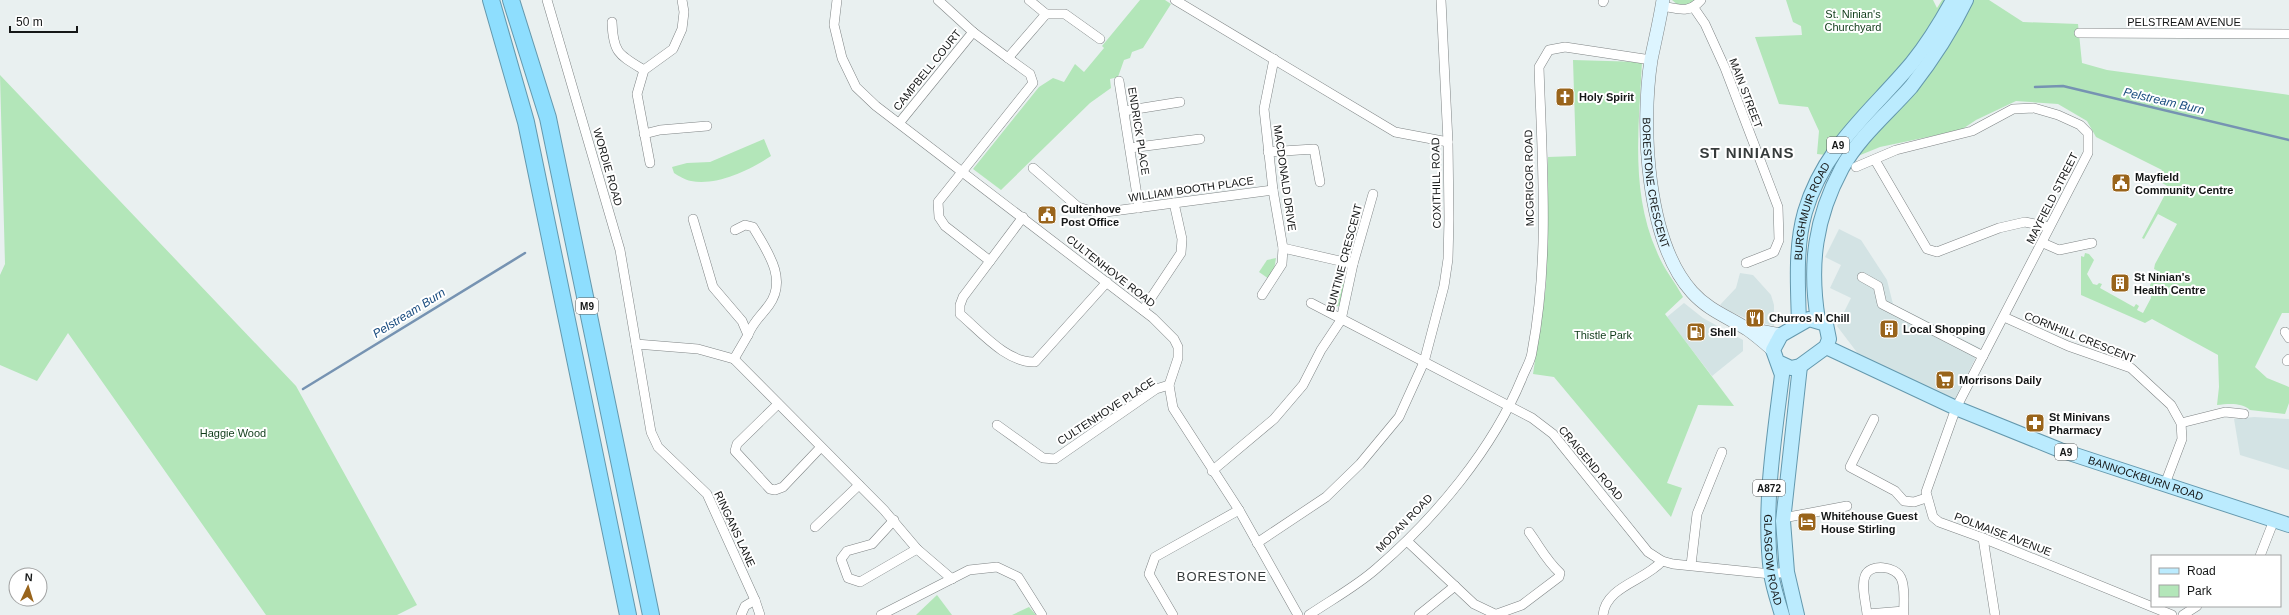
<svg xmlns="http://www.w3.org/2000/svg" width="2289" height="615" font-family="Helvetica,sans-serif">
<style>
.built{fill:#d3e3e4}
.green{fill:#b3e6b9}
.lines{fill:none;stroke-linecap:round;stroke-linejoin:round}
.stream{stroke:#7693b2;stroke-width:2.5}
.minor-casing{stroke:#7f8485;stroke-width:10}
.secondary-casing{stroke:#7f8485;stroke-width:14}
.primary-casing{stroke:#6498ad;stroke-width:16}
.motorway-casing{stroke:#6498ad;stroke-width:18}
.minor{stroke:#fff;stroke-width:9}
.secondary{stroke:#ddf5ff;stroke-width:13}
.primary{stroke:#bbebfe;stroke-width:14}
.motorway{stroke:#8edefe;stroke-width:16}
.labels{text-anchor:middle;stroke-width:4;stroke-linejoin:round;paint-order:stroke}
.shield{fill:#fff;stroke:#5b5d5d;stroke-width:1}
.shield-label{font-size:10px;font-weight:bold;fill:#151717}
.park-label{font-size:11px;fill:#0f3b19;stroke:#fff}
.street-label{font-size:11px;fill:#151717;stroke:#fff}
.poi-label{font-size:11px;font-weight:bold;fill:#151717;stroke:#fff;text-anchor:start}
.water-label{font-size:12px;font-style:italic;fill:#194c7f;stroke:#fff}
.quarter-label{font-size:13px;letter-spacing:1px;fill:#363b3b;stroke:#fff}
.district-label{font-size:15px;font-weight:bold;letter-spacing:1px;fill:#363b3b;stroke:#fff}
</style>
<rect width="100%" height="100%" fill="#e9f0f0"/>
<g class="built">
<path d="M1839 229 1861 240 1887 280 1893 304 1980 348 1954 403 1859 355 1837 326 1851 298 1830 288 1841 265 1825 257Z"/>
<path d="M1740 273 1753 275 1771 295 1774 305V326L1750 320 1729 311 1720 305 1736 288Z"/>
<path d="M1684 303 1703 318 1743 340V351L1712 376 1667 317Z"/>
<path d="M2254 417 2289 419V470L2240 455 2234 419Z"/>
</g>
<g class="green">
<path d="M1140 0H1165L1171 4 1143 48 1132 52 1130 58 1124 60 1118 77 1110 79 1111 88 1090 103 1001 190 973 169 1039 87 1053 78 1064 82 1075 64 1084 72 1104 48 1102 46Z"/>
<path d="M1672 0H1696L1693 4 1679 6Z"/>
<path d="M1786 0H1933L1937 8 1942 0H1989L2023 22 2078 24 2082 63 2107 70 2289 95V313H2282L2255 367 2267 378 2289 387V403L2285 414 2250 410C2241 402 2228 404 2217 405L2219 387 2218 355 2152 319 2145 323 2081 295V256L2084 257 2085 253 2089 254 2094 260 2087 274 2093 284 2097 285 2099 283 2102 284 2100 288 2134 307 2136 304 2139 306 2137 310 2143 313 2151 298 2150 285 2158 271 2154 269 2155 264 2177 224 2158 214 2144 239 2142 238 2169 187 2157 180 2162 170 2096 137 2087 121 2058 104 2016 101 1976 120 1961 130 1880 147 1853 158 1817 154 1819 131 1808 107 1779 104 1755 37 1802 35 1801 26 1793 22Z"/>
<path d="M1573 60 1642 62C1639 125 1630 192 1657 252 1663 268 1675 282 1683 297L1665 314 1734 406 1698 405 1667 483 1682 488 1671 517 1554 377 1533 374 1546 286 1548 157 1576 156Z"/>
<path d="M0 75 296 386 417 605 397 615H266L68 333 37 381 0 365V275L5 264Z"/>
<path d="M764 139 771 156C750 170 717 186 691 181 685 180 679 176 674 173L672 167 687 163 710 162Z"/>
<path d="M1276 258 1274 270 1269 279 1259 272 1267 260Z"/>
<path d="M1338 271 1346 283 1340 306 1328 307Z"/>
<path d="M937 595 952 615H916Z"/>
<path d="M1029 607 1036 615H1012Z"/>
</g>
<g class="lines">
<g class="stream">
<path d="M2035 87 2063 86 2289 140"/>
<path d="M303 389 525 253"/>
</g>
<defs>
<g id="minor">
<path d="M547 0 620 250 651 432 658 447 707 494 755 600 760 615"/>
<path d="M837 0 834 25 842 58 856 87 876 106 1153 318 1174 339 1178 347V358L1169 385 1173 408 1239 510 1298 615"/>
<path d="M938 0 973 32 1008 58 1046 14"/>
<path d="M1029 0 1046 14H1065L1100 39"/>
<path d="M1175 0 1395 132 1448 142"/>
<path d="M1603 2 1604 0"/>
<path d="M1662 6C1679 9 1689 14 1701 0"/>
<path d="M1694 8 1705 24 1725 68 1778 207 1779 240 1774 252 1746 263"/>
<path d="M612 22C613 53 619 55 644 70"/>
<path d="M2079 33 2289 34"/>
<path d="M1119 81 1139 208"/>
<path d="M1124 111 1180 102"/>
<path d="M900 122 973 32"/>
<path d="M644 134 660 130 707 126"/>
<path d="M1130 148 1200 139"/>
<path d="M1268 152 1314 149 1320 182"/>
<path d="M1875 160 1927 249 1937 252 1999 228 2025 222 2049 227"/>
<path d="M650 163 637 94 644 70 673 49 682 29 684 12 682 0"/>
<path d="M1856 167 1896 150 1972 131 2013 109 2034 108 2058 115 2080 125 2088 133V153L1956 408 1926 492 1933 517 1939 522 1983 538 2172 615"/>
<path d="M1033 168 1078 207 1098 213 1273 190"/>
<path d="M1023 217 963 297 960 305V314C981 332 1007 363 1035 362L1107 282"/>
<path d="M735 230 745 225 753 227C767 251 788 279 769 305 761 316 753 322 748 335"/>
<path d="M2043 243 2059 250 2092 243"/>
<path d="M1283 248 1353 264"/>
<path d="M990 261 945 226 939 217 938 202 1033 83 1030 74 1008 58"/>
<path d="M1862 277 1878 286 1882 304 1983 356"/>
<path d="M1262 295 1282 264 1283 248 1273 190 1264 109 1274 59"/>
<path d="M1311 303 1532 418 1553 434 1648 552 1662 561 1673 564 1771 574 1787 572"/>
<path d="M1143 310 1181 253 1182 239 1174 203"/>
<path d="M2004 317 2068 346 2131 368 2171 405 2181 423 2182 439 2165 484"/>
<path d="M2285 332 2289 338"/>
<path d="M636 344 698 349 734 359 748 335 742 321 713 287 693 219"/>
<path d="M734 359 884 510 917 549 952 579"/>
<path d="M2287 361 2289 359"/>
<path d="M778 404 737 444 735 451 770 489 775 490 783 487 821 447"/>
<path d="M1874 419 1850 467 1895 491 1904 501 1914 502 1926 498"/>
<path d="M2181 423 2225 412 2244 414"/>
<path d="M997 425 1043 458 1055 459 1156 389 1169 385"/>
<path d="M1212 471 1274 419 1303 385 1321 350 1341 320 1353 264 1373 194"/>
<path d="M1783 518 1847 506"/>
<path d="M894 520 872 544 847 551 841 559 848 578 860 582 917 549"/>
<path d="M815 527 859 485"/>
<path d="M1983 538 1995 615"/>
<path d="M1407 541 1474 604 1497 615"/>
<path d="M1257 543 1326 497 1360 464 1399 417 1424 362 1444 286 1448 259 1449 219 1448 142 1441 0"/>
<path d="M2260 556 2274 520"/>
<path d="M1691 565 1697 514 1722 452"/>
<path d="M1904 611 1867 614C1866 603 1861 586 1865 576 1870 563 1896 566 1901 578 1906 588 1903 604 1904 615"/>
<path d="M1497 614 1522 605 1559 577 1560 573C1546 560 1540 547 1529 532"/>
<path d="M741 615 745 606 755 600"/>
<path d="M881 615 969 570 997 567 1018 577 1042 615"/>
<path d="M1173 615 1149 574 1155 557 1239 510"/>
<path d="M1309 615C1331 600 1357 586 1377 568 1435 518 1493 449 1522 378 1525 370 1531 361 1532 352 1550 258 1542 161 1539 67L1549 50 1565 47 1651 60"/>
<path d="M1419 615 1455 586"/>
<path d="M1603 615C1606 586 1645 581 1662 561"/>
<path d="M2183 615 2197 606"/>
</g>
<g id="secondary">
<path id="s1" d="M1663 0C1660 20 1655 40 1651 60 1641 125 1646 241 1692 292 1708 310 1728 317 1747 329 1756 335 1765 343 1773 350"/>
<path d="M1749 329 1781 335"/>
</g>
<g id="primary">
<path d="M1818 320C1809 265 1815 218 1842 168 1859 137 1888 113 1911 87 1932 60 1951 31 1966 0"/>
<path id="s2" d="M1799 323C1798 287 1795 247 1805 212 1824 147 1871 112 1912 63 1928 43 1941 22 1953 0"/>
<path id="s3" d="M1826 347 1956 408 2060 450 2289 525"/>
<path id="s4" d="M1778 362 1791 368 1800 366 1826 347 1829 339 1826 324 1809 319 1781 335 1773 350 1782 375C1774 440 1763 507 1771 573 1773 587 1778 601 1782 615"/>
<path d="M1797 615 1787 572 1783 521 1800 366"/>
</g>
<g id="motorway">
<path d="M491 0 526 122 628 615"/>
<path d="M511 0 548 118 651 615"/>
</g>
</defs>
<use href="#minor" class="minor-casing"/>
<use href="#secondary" class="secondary-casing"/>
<use href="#primary" class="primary-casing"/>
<use href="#motorway" class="motorway-casing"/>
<use href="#minor" class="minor"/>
<use href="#secondary" class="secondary"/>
<use href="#primary" class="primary"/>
<use href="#motorway" class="motorway"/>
</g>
<defs>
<symbol id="church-square" viewBox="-11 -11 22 22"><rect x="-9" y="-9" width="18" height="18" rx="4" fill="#99641b" stroke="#fff"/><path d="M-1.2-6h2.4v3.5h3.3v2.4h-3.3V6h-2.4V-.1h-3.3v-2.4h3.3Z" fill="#fff"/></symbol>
<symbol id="civic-square" viewBox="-11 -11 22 22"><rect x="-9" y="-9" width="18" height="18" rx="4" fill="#99641b" stroke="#fff"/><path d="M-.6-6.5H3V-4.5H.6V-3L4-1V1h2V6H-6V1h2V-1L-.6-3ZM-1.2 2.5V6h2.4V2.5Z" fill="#fff"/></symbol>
<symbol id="building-square" viewBox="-11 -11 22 22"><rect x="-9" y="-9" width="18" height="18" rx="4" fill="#99641b" stroke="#fff"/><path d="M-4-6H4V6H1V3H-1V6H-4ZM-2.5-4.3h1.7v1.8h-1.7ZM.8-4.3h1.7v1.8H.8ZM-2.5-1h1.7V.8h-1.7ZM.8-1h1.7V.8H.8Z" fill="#fff"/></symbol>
<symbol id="restaurant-square" viewBox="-11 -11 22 22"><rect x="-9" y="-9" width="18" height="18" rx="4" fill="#99641b" stroke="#fff"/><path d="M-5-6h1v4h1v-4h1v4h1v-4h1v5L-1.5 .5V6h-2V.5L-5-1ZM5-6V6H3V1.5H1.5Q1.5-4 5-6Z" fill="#fff"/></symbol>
<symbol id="fuel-square" viewBox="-11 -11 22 22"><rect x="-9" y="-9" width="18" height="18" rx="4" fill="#99641b" stroke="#fff"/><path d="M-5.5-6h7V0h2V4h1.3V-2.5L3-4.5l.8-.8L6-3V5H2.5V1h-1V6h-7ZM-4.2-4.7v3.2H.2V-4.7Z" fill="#fff"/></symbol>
<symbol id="supermarket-square" viewBox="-11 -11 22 22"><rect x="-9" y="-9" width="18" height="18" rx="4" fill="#99641b" stroke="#fff"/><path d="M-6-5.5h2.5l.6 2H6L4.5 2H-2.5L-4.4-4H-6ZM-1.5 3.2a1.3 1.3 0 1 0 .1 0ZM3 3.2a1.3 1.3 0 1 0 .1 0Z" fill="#fff"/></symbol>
<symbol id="pharmacy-square" viewBox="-11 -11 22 22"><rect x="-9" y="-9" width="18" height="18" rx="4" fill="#99641b" stroke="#fff"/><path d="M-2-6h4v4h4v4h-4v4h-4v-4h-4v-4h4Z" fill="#fff"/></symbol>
<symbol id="hotel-square" viewBox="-11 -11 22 22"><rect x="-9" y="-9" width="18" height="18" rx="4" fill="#99641b" stroke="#fff"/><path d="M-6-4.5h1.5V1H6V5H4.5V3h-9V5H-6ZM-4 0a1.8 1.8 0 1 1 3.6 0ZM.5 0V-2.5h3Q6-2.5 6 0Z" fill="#fff"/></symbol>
</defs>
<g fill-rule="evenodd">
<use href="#church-square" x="1554" y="86" width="22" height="22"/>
<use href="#civic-square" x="2110" y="172" width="22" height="22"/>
<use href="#civic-square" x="1036" y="204" width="22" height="22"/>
<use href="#building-square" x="2109" y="272" width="22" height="22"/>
<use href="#restaurant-square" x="1744" y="307" width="22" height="22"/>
<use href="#building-square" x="1878" y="318" width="22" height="22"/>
<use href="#fuel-square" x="1685" y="321" width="22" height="22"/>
<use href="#supermarket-square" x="1934" y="369" width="22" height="22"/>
<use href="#pharmacy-square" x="2024" y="412" width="22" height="22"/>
<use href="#hotel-square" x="1796" y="511" width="22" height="22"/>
</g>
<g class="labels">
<g class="shield">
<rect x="1827" y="137" width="22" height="16" rx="3"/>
<rect x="576" y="298" width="22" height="16" rx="3"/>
<rect x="2055" y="444" width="22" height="16" rx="3"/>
<rect x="1753" y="480" width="32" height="16" rx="3"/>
</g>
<g class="shield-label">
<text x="1838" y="149">A9</text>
<text x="587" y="310">M9</text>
<text x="2066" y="456">A9</text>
<text x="1769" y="492">A872</text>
</g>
<g class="park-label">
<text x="1853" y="18">St. Ninian's<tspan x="1853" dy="13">Churchyard</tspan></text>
<text x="1603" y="339">Thistle Park</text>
<text x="233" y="437">Haggie Wood</text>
</g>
<g class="street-label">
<text x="2184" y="26">PELSTREAM AVENUE</text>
<text transform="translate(927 70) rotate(-51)" y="4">CAMPBELL COURT</text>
<text transform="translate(1746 93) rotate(69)" y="4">MAIN STREET</text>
<text transform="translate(1139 131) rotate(81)" y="4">ENDRICK PLACE</text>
<text transform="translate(608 167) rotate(74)" y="4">WORDIE ROAD</text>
<text transform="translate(1285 178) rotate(82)" y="4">MACDONALD DRIVE</text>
<text transform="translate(1529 178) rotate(-91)" y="4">MCGRIGOR ROAD</text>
<text transform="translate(1436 183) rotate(-91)" y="4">COXITHILL ROAD</text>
<text dy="4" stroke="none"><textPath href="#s1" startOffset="185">BORESTONE CRESCENT</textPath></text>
<text transform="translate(1191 189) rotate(-8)" y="4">WILLIAM BOOTH PLACE</text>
<text transform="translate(2052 198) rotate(-63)" y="4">MAYFIELD STREET</text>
<text dy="4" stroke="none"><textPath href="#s2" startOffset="114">BURGHMUIR ROAD</textPath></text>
<text transform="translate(1344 258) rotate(-75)" y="4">BUNTINE CRESCENT</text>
<text transform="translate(1111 271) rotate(38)" y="4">CULTENHOVE ROAD</text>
<text transform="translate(2080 337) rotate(22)" y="4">CORNHILL CRESCENT</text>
<text transform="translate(1106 411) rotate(-33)" y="4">CULTENHOVE PLACE</text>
<text transform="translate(1591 463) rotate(50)" y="4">CRAIGEND ROAD</text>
<text dy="4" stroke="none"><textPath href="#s3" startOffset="346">BANNOCKBURN ROAD</textPath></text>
<text transform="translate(1404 523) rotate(-46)" y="4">MODAN ROAD</text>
<text transform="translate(735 529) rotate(65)" y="4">RINGANS LANE</text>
<text transform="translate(2003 534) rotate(21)" y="4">POLMAISE AVENUE</text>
<text dy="4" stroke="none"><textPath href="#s4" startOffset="359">GLASGOW ROAD</textPath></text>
</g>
<g class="poi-label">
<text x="1579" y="101">Holy Spirit</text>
<text x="2135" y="181">Mayfield<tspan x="2135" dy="13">Community Centre</tspan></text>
<text x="1061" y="213">Cultenhove<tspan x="1061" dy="13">Post Office</tspan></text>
<text x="2134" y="281">St Ninian's<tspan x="2134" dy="13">Health Centre</tspan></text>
<text x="1769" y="322">Churros N Chill</text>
<text x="1903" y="333">Local Shopping</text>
<text x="1710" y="336">Shell</text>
<text x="1959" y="384">Morrisons Daily</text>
<text x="2049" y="421">St Minivans<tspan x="2049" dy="13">Pharmacy</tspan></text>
<text x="1821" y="520">Whitehouse Guest<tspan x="1821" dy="13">House Stirling</tspan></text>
</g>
<g class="water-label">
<text transform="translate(2164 101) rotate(13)" y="4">Pelstream Burn</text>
<text transform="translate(409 313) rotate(-32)" y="4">Pelstream Burn</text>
</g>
<g class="quarter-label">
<text x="1222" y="581">BORESTONE</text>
</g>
<g class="district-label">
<text x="1747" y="158">ST NINIANS</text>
</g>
</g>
<rect x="2151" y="555" width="130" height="52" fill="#ffffff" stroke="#a1a2a2"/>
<rect x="2159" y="568" width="20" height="6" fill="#bbebfe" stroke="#a1a2a2"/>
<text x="2187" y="575" font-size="12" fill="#151717">Road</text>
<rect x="2159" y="585" width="20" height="12" fill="#b3e6b9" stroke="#a1a2a2"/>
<text x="2187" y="595" font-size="12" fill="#151717">Park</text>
<g transform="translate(28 587) rotate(4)"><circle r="19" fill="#ffffff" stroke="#a1a2a2"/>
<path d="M0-3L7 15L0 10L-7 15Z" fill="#99641b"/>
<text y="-6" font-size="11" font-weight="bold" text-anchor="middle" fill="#151717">N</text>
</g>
<path d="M10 26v6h67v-6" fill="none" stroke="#151717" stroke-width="2"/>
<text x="16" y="26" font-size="12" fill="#151717" stroke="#ffffff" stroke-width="3" paint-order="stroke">50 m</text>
</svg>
